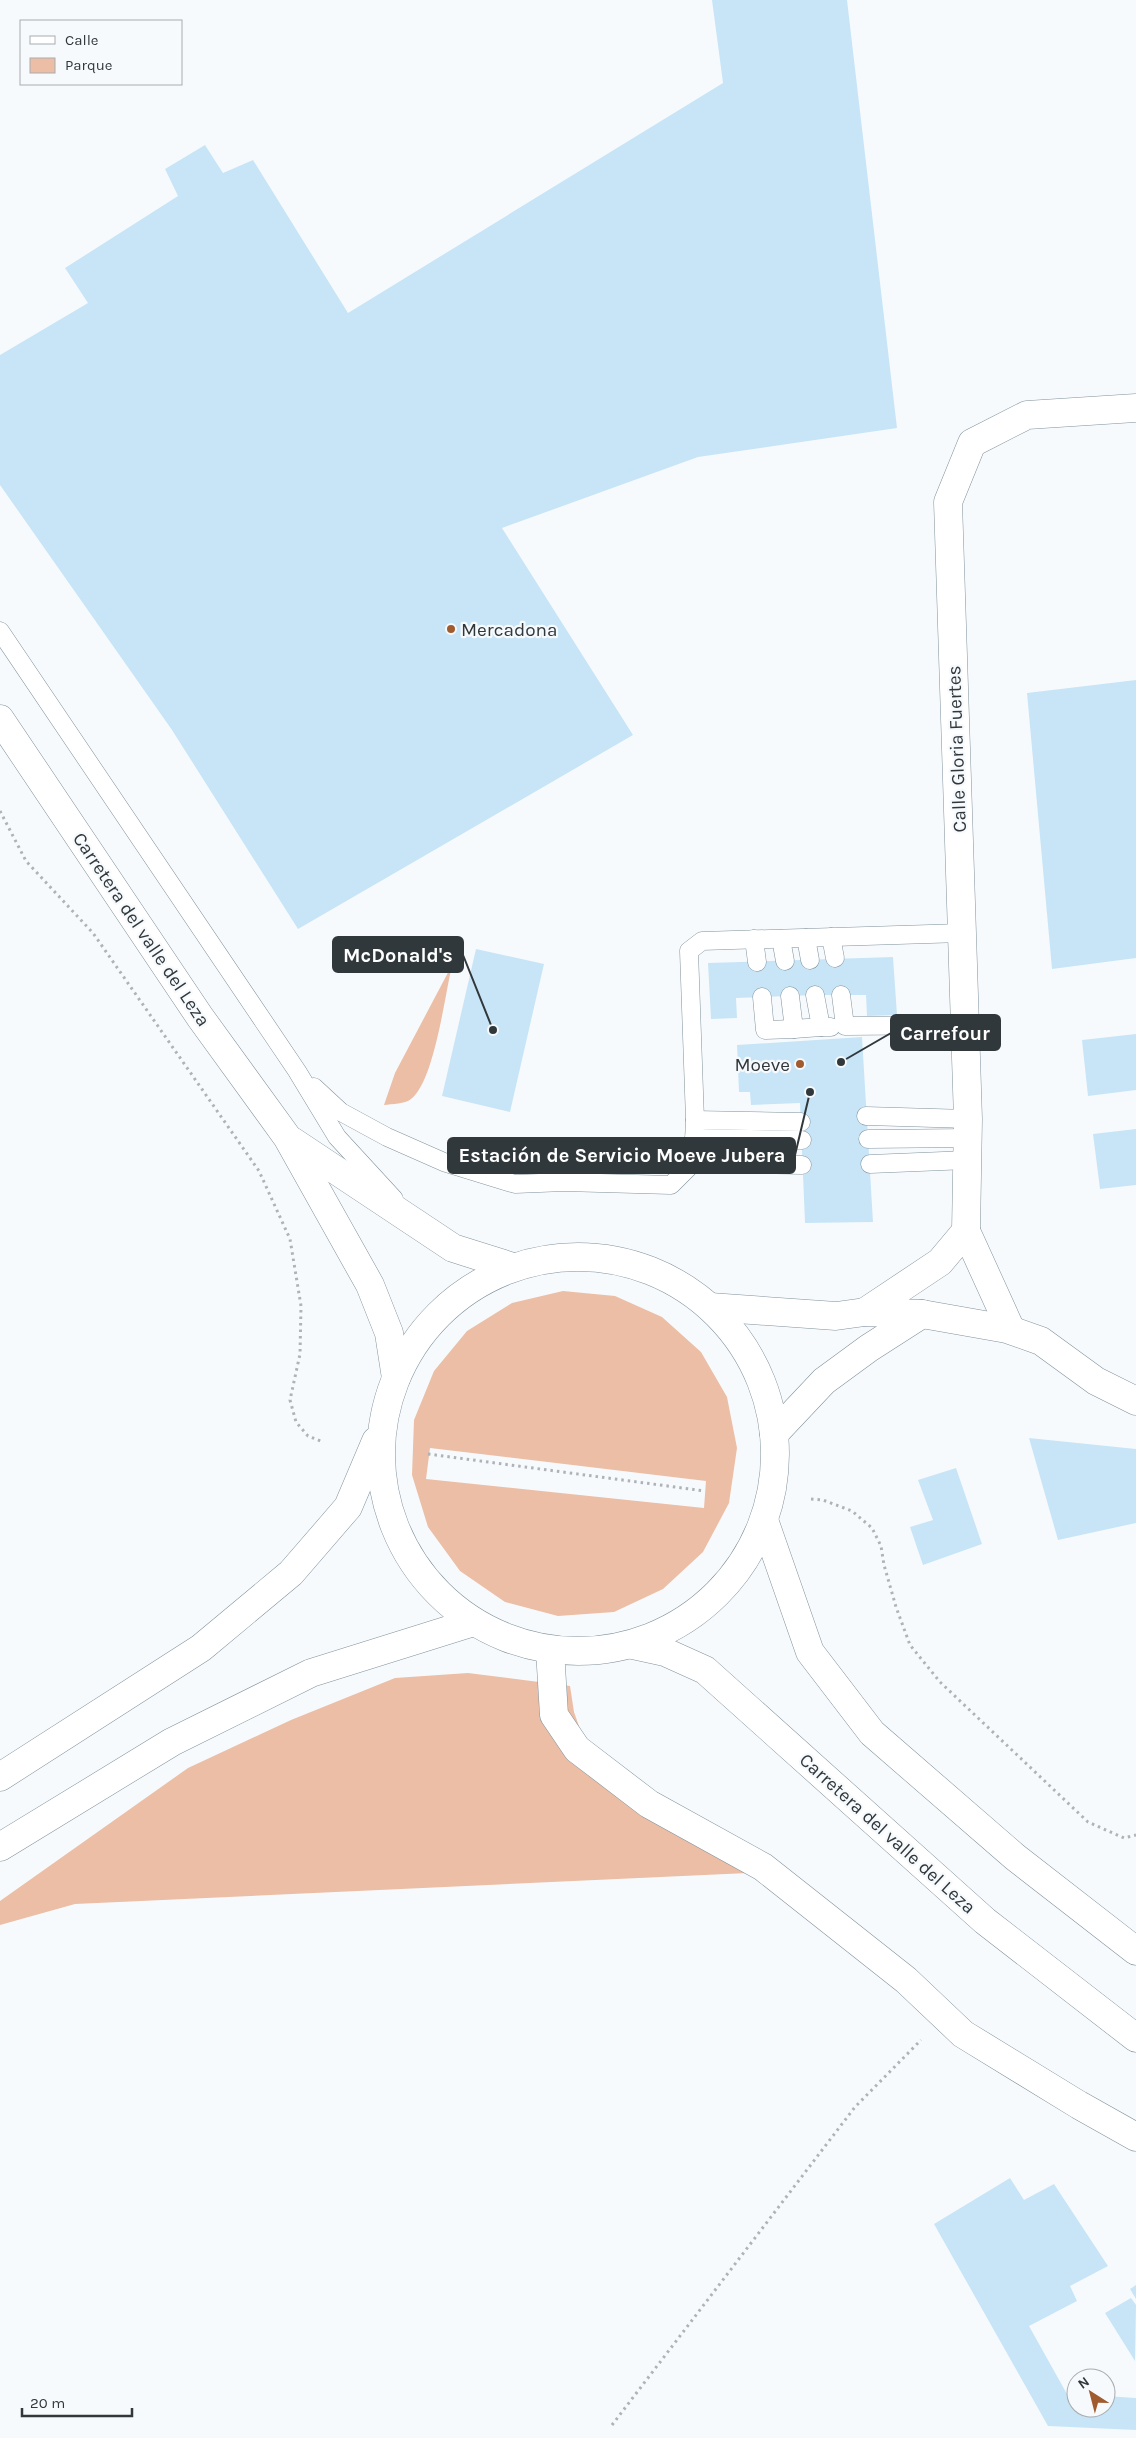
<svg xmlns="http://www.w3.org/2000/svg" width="1136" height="2438" font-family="Karla,sans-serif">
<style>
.green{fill:#ebbea5;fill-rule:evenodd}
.building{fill:#c7e5f7}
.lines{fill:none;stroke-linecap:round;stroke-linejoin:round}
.lane-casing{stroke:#81929c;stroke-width:19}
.street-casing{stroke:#81929c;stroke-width:29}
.secondary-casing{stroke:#81929c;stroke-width:29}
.path{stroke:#afb3b7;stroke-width:3;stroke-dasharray:2.5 4;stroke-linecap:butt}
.lane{stroke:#fff;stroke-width:18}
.street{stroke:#fff;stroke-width:28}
.secondary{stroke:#fff;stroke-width:28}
.poi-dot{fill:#a05b2f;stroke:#f7fafd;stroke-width:2}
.labels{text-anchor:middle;stroke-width:4.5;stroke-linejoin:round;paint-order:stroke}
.poi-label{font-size:19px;fill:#31383c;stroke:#f7fafd;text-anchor:start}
.street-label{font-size:19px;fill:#31383c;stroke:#f7fafd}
.leader{fill:none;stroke:#31383c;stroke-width:2}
.callout-dot{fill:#31383c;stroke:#f7fafd;stroke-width:2}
.callout{fill:#31383c;stroke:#31383c;stroke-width:2}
.callout-label{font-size:20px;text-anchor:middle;font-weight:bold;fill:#fff}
</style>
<rect width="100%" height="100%" fill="#f7fafd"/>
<g class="green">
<path d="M452 965C445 995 434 1082 411 1099 405 1104 392 1104 384 1105L395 1073Z"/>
<path d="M563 1291 615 1296 662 1317 701 1352 727 1397 737 1448 729 1503 703 1552 663 1589 614 1612 558 1616 505 1602 460 1571 428 1527 412 1475 414 1420 434 1371 467 1331 512 1303ZM430 1448 706 1481 704 1508 426 1479Z"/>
<path d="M468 1673 570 1686 574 1712 588 1752 748 1873 75 1904 0 1925V1901L188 1768 291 1720 395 1678Z"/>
</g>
<g class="building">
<path d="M712 0H847L897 428 698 457 502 528 633 735 298 929 172 730 0 485V355L88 303 65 268 178 196 165 169 205 145 223 173 253 160 348 313 723 83Z"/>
<path d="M1136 680V958L1052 969 1027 693Z"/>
<path d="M476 949 544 964 510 1112 442 1096Z"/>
<path d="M893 957 897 1015 867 1016 866 995H815L736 998 737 1018 711 1019 708 963Z"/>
<path d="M1136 1034V1090L1088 1096 1082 1040Z"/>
<path d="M862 1037 873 1222 805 1223 800 1103 751 1105 750 1092H739L737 1045Z"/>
<path d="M1136 1129V1185L1100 1189 1093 1134Z"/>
<path d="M1029 1438 1136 1449V1523L1058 1540Z"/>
<path d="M956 1468 982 1544 923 1565 910 1527 933 1520 918 1480Z"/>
<path d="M1010 2178 1024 2200 1054 2184 1108 2266 1070 2286 1077 2301 1029 2326 1067 2394 1076 2395V2408H1106V2396L1136 2398V2430L1048 2426 934 2224Z"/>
<path d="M1136 2285V2299L1130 2289Z"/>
<path d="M1131 2298 1136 2305 1135 2361 1105 2313Z"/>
</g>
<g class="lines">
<defs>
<g id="lane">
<path d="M0 631 297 1071 337 1137 394 1199"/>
<path d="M831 937 835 958"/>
<path d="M806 938 810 960"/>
<path d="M754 939 757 962"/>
<path d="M781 939 785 961"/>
<path d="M815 995 821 1027H831"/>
<path d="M841 995 845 1026 965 1025"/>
<path d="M790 996 794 1029 821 1027"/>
<path d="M762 997 765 1030 794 1029"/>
<path d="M314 1087 341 1112 387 1137 446 1163 515 1184 564 1182 671 1185 693 1163 695 1120 801 1122"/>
<path d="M866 1116 968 1119"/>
<path d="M695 1120 689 951 702 941 962 933"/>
<path d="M694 1138 802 1140"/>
<path d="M868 1139 968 1138"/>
<path d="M693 1163 802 1165"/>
<path d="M870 1164 968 1160"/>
</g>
<g id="street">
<path d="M966 1231 968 1119 948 502 972 443 1027 415 1136 408"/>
<path d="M710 1307 836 1316 865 1312 922 1314 1007 1329 1041 1341 1096 1381 1136 1401"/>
<path d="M865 1312 940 1262 966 1231 1011 1330"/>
<path d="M774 1434 824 1381 869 1348 922 1314"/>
<path d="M550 1650 554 1715 577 1749 649 1804 763 1867 906 1980 963 2034 1079 2105 1136 2137"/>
</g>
<g id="secondary">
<path d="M0 719 200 1017 287 1137 370 1285 389 1333 396 1378"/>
<path d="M292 1141 453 1248 513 1267"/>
<circle cx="578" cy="1454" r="197"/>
<path d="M764 1520 810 1652 872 1733 1015 1857 1136 1951"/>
<path d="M633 1645 665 1652 705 1670 985 1921 1136 2038"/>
<path d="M0 1777 201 1648 291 1573 348 1507 376 1441"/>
<path d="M0 1847 172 1742 311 1673 474 1622"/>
</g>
</defs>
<use href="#lane" class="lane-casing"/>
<use href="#street" class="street-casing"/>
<use href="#secondary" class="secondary-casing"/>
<g class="path">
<path d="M0 811 26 861 93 933 259 1171 290 1239 301 1306 300 1354 290 1400 296 1422 308 1436 323 1442"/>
<path d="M428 1454 705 1491"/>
<path d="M811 1499 823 1500 852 1511 872 1528 881 1546 884 1565 896 1607 910 1645 940 1682 1088 1822 1124 1838 1136 1835"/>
<path d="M612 2425 855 2107 921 2040"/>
</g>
<use href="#lane" class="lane"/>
<use href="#street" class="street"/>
<use href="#secondary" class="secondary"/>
</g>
<g class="poi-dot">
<circle cx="451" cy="629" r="5"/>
<circle cx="800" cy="1064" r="5"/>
</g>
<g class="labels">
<g class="poi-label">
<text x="461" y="636">Mercadona</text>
<text x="790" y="1071" text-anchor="end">Moeve</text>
</g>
<g class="street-label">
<text transform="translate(956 749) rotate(-92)" y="7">Calle Gloria Fuertes</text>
<text transform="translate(142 929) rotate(56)" y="7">Carretera del valle del Leza</text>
<text transform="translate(888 1833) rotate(42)" y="7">Carretera del valle del Leza</text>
</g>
</g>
<path class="leader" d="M493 1030L463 955M841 1062L891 1033M810 1092L795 1155"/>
<g class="callout-dot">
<circle cx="493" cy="1030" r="5"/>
<circle cx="841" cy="1062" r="5"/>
<circle cx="810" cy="1092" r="5"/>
</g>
<g class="callout">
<rect x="333" y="937" width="130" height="35" rx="5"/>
<rect x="891" y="1015" width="109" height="35" rx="5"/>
<rect x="448" y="1138" width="347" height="35" rx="5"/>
</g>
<g class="callout-label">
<text x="398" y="962">McDonald's</text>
<text x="945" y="1040">Carrefour</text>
<text x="622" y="1162">Estación de Servicio Moeve Jubera</text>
</g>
<rect x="20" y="20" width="162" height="65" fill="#f7fafd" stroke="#a8acb0"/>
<rect x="30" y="36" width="25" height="8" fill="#ffffff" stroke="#a8acb0"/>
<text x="65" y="45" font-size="15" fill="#31383c">Calle</text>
<rect x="30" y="58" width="25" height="15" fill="#ebbea5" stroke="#a8acb0"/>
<text x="65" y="70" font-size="15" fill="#31383c">Parque</text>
<g transform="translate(1091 2393) rotate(324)"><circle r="24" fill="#f7fafd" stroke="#a8acb0"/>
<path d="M0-4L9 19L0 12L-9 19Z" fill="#a05b2f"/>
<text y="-8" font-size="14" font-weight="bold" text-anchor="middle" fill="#31383c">N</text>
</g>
<path d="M22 2408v8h110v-8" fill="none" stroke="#31383c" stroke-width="2.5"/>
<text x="30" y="2408" font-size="15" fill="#31383c" stroke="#f7fafd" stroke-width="4" paint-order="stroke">20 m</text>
</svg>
